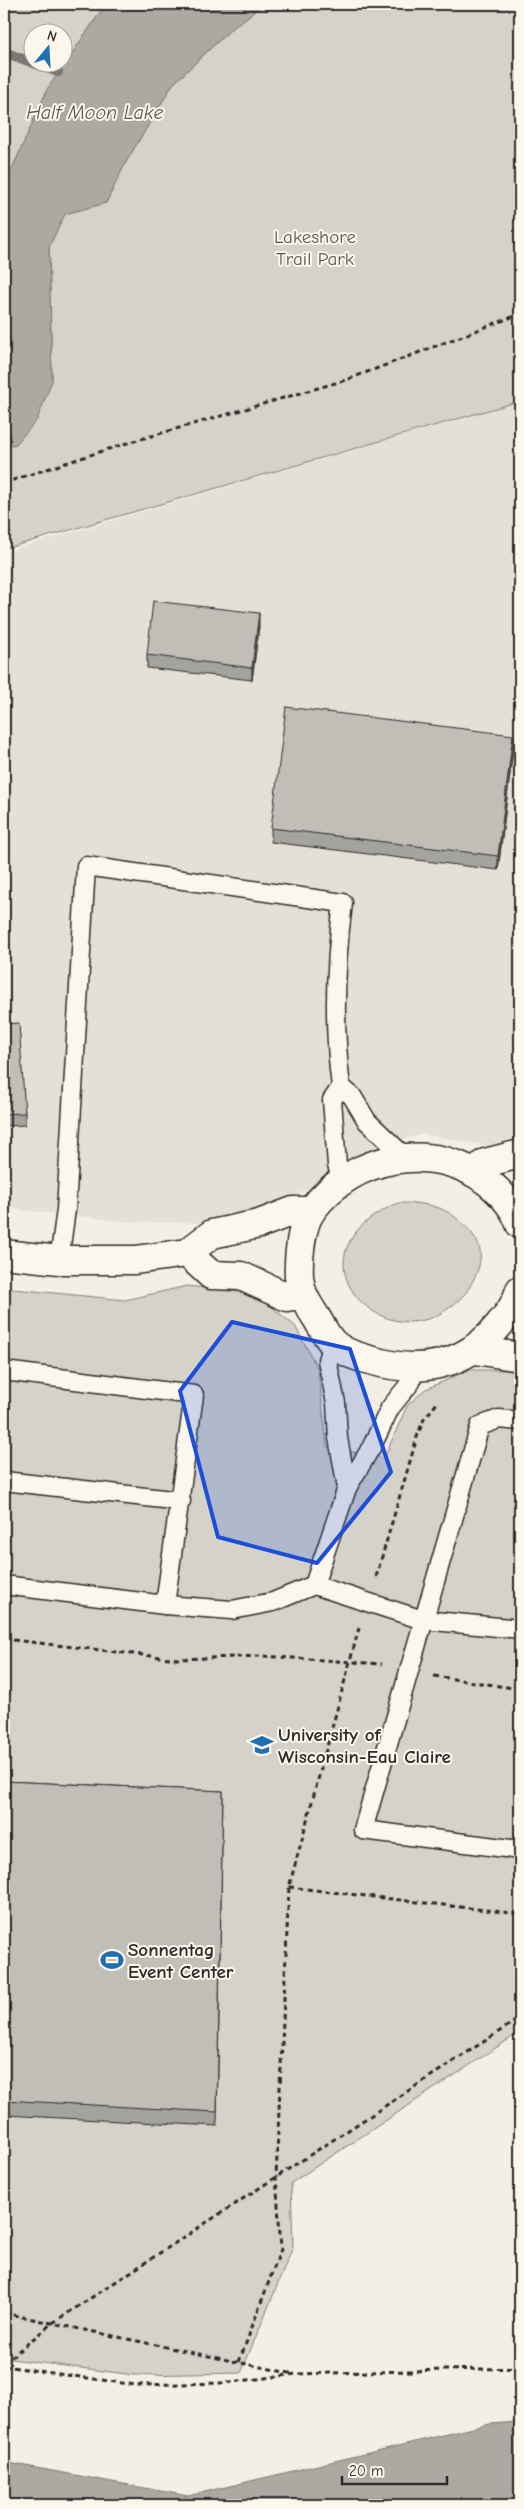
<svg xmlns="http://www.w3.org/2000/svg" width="524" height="2509" font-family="'Comic Neue',sans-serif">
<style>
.built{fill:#e4e0d6}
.green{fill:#d5d2c9;stroke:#807e7a;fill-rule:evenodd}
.water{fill:#aca9a2;stroke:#787772}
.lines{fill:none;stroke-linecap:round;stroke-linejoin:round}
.stream{stroke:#787772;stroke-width:10}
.lane-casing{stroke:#2b2b2b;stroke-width:21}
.street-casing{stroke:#2b2b2b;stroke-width:31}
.secondary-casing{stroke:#2b2b2b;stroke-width:31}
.path{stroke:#2b2b2b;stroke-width:3;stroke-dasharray:5 4;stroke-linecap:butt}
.lane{stroke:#fbf7ec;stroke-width:18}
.street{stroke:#fbf7ec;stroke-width:28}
.secondary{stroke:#fbf7ec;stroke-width:28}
.wall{fill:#a5a39d;stroke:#2b2b2b}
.shaded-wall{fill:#86857f;stroke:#2b2b2b}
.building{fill:#c0beb6;stroke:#2b2b2b}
.marked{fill:#1d4ed8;fill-opacity:0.2;stroke:#1d4ed8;stroke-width:4;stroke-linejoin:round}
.labels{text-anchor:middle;stroke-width:4;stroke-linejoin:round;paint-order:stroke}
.park-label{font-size:19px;fill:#565552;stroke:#fbf7ec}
.poi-label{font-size:19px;font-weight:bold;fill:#2b2b2b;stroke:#fbf7ec;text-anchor:start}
.water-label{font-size:20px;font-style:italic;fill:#585755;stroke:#fbf7ec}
</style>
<rect width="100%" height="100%" fill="#f3efe4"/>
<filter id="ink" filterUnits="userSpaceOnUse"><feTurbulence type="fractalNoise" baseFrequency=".02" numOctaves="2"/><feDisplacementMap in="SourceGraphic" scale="10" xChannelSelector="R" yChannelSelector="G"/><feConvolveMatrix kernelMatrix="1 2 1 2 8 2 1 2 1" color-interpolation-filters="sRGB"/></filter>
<g filter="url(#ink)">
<path class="built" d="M520 401V1136L489 1146 423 1134 369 1150 348 1159 318 1184 284 1201 212 1223 131 1222 4 1208V552Z"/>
<g class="green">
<path d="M4 4H106L48 88 4 187ZM32 32H62V62H32Z"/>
<path d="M264 4H520V401L4 549V447L16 444 52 381 49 246 65 214 106 203 126 162 173 84 230 30Z"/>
<path d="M398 1203C412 1203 426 1203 439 1208 455 1214 477 1233 480 1250 482 1263 476 1276 470 1286 465 1296 455 1304 446 1310 379 1357 282 1252 398 1203Z"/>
<path d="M187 1286 238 1292 267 1303 295 1326 318 1369 327 1447 384 1458 407 1406 424 1390 469 1370H520V2032L291 2183 293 2247 241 2373 134 2375 4 2358V1288L125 1300Z"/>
</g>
<g class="water">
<path d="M106 4H264L230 30 173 84 126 162 106 203 65 214 49 247 52 381 37 420 16 444 4 447V187L48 88Z"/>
<path d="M520 2422V2505H4V2462L188 2496 490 2424Z"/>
</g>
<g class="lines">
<path class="stream" d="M4 52 58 72"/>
<defs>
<g id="lane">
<path d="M342 1181 337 1165 332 1100 341 1087 352 1096 367 1121 404 1156"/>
<path d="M59 1260 66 1210 86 866 343 903C335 964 333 1026 341 1087"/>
<path d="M333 1343 327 1360 336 1403 338 1438 347 1488"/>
<path d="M4 1371 194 1395 165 1605"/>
<path d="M520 1421 499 1419 480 1426 363 1830 520 1850"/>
<path d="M4 1481 181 1501"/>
<path d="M4 1585 165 1605 232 1610 273 1602 314 1585 347 1488 372 1446 390 1408 411 1382 413 1368"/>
<path d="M314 1585 423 1620 520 1629"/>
</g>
<path id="street" d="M475 1350 520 1357"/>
<g id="secondary">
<path d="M475 1172 485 1163 520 1154"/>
<path d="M520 1224C515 1208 501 1193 489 1183 435 1139 352 1155 312 1210 301 1224 298 1259 299 1276 300 1293 307 1303 316 1317 321 1325 326 1336 333 1343 341 1351 358 1357 370 1360 420 1375 466 1366 499 1325 509 1313 516 1304 520 1290"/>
<path d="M187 1253 211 1275 241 1276 287 1297 301 1295"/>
<path d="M4 1254 59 1260H135L187 1253 212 1234 259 1224 293 1211H311"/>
</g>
</defs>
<use href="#lane" class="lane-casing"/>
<use href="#street" class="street-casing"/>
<use href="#secondary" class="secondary-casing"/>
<g class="path">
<path d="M4 483 124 444 349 379 520 314"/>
<path d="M376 1577 418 1434 424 1419 438 1402"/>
<path d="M4 1639 178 1659 263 1656 382 1664"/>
<path d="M434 1676 520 1689"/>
<path d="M289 1887 520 1914"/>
<path d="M4 2313 294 2374"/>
<path d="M239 2362 281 2249 276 2177 289 1887 359 1628"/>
<path d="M4 2363 51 2324 520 2018"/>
<path d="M4 2366 136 2385 224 2383 297 2374 520 2368"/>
</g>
<use href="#lane" class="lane"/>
<use href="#street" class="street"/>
<use href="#secondary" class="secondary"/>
</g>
<g class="wall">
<path d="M259 626 252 680 147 668V655Z"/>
<path d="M513 749 498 870 271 842V828Z"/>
<path d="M4 1024 25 1113V1125L4 1126Z"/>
<path d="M4 1781 223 1791 217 2126 4 2115Z"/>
</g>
<g class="shaded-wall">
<path d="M259 613V626L252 680V668Z"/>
<path d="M513 735V749L498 870V856Z"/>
</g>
<g class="building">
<path d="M153 601 259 613 252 668 147 655Z"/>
<path d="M286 707 513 735 498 856 271 828Z"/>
<path d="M19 1023 25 1113 4 1114V1024Z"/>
<path d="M4 1781 223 1791 217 2112 4 2100Z"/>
</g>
</g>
<path class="marked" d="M232 1322 350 1349 391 1472 317 1563 218 1537 180 1391Z"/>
<defs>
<symbol id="university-bare" viewBox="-9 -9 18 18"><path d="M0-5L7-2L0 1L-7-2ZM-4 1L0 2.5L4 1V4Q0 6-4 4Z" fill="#1f6fb2" stroke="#fbf7ec" stroke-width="2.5" paint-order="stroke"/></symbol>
<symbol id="stadium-bare" viewBox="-9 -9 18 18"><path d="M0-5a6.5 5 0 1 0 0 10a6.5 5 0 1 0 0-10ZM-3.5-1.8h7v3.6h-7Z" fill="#1f6fb2" stroke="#fbf7ec" stroke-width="2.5" paint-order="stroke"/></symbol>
</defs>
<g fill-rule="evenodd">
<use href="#university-bare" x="246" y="1729" width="32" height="32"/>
<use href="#stadium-bare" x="96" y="1944" width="32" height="32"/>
</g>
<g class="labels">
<g class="park-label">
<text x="315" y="243">Lakeshore<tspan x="315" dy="22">Trail Park</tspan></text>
</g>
<g class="poi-label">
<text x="278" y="1741">University of<tspan x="278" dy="22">Wisconsin-Eau Claire</tspan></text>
<text x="128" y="1956">Sonnentag<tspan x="128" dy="22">Event Center</tspan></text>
</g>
<g class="water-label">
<text x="95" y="119">Half Moon Lake</text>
</g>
</g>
<rect width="524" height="2509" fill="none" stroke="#fbf7ec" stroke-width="20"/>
<rect x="10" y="10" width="504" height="2489" fill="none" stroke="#2b2b2b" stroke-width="2" filter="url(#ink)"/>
<g transform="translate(48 48) rotate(18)"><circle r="24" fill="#fbf7ec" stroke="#a8a59f"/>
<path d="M0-4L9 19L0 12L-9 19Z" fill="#1f6fb2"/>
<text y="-8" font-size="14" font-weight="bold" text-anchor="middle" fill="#2b2b2b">N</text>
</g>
<path d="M342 2476v8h105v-8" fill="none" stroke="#2b2b2b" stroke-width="2.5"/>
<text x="349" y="2476" font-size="15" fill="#2b2b2b" stroke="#fbf7ec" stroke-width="4" paint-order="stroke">20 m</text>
</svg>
